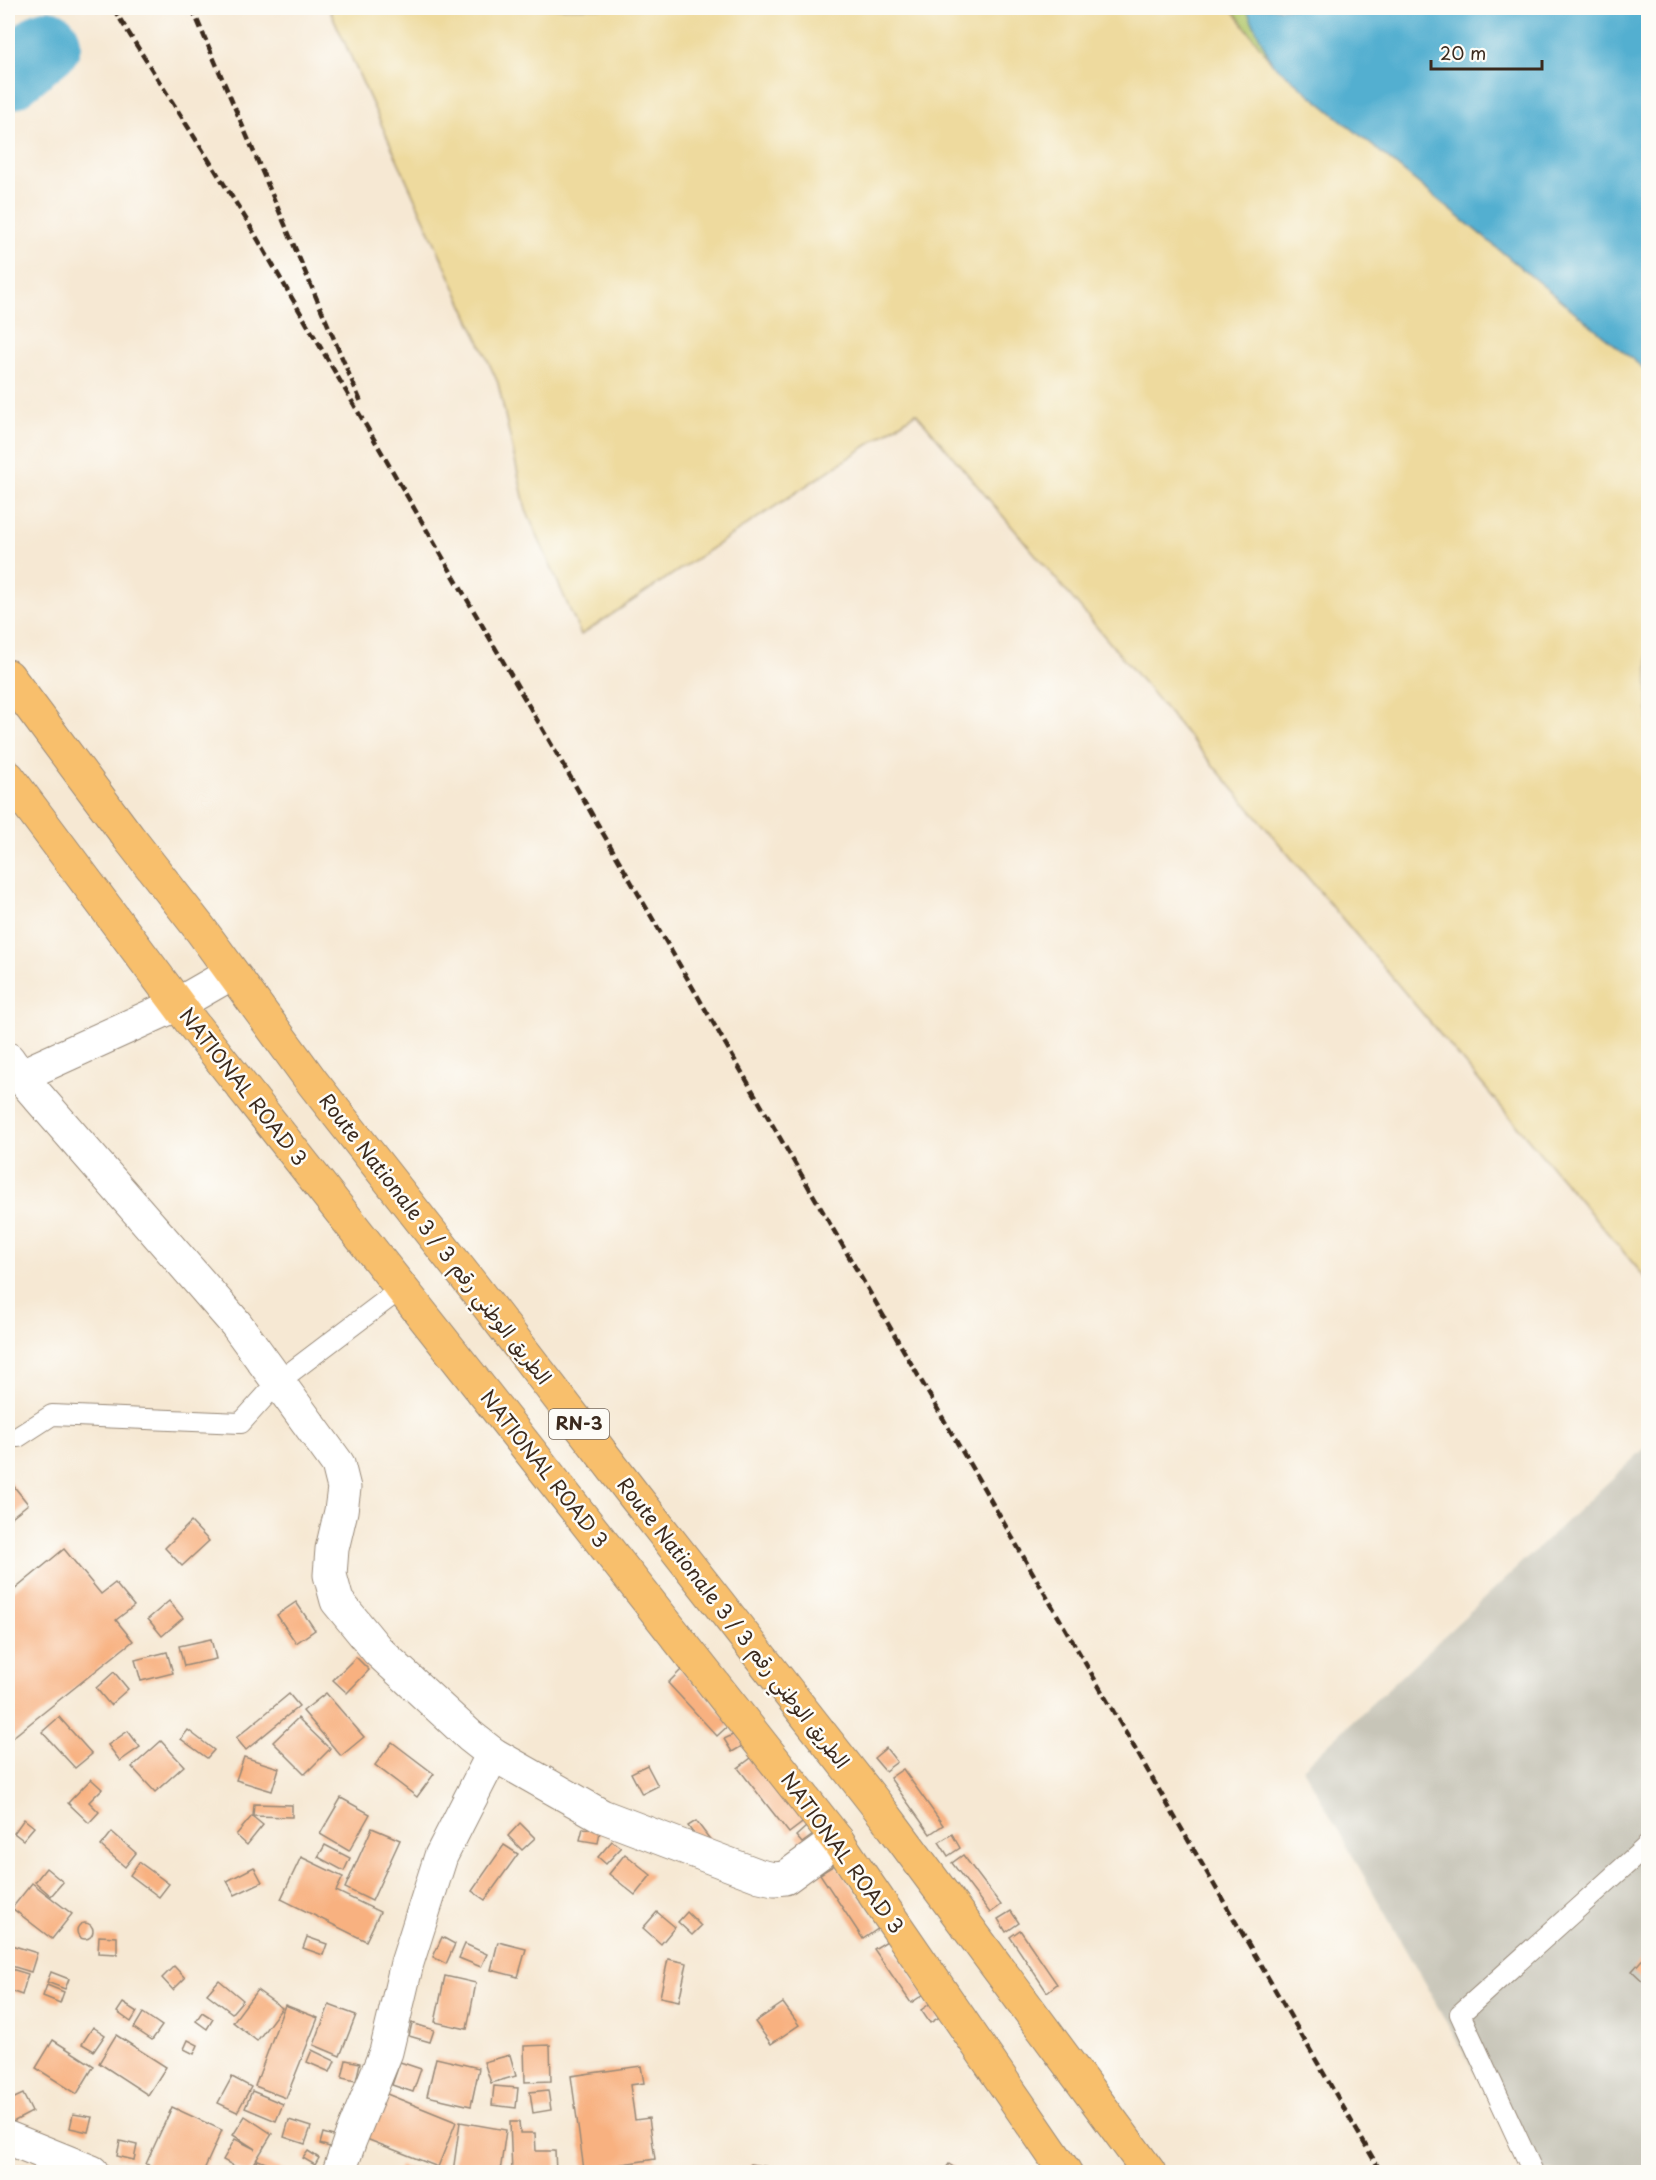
<svg xmlns="http://www.w3.org/2000/svg" width="1656" height="2180" font-family="'Playpen Sans','Playpen Sans Arabic',sans-serif">
<style>
.industrial{fill:#c7c5b8}
.green{fill:#b0c76b;stroke:#767844;stroke-width:1.5}
.sand{fill:#eeda9e;stroke:#94825e;stroke-width:1.5}
.water{fill:#52afd0;stroke:#466c77;stroke-width:1.5}
.lines{fill:none;stroke-linecap:round;stroke-linejoin:round}
.river{stroke:#52afd0;stroke-width:68}
.building{fill:#f8b180}
.service-casing{stroke:#988978;stroke-width:22}
.minor-casing{stroke:#988978;stroke-width:35}
.trunk-casing{stroke:#988978;stroke-width:35}
.service{stroke:#fff;stroke-width:20}
.minor{stroke:#fff;stroke-width:33}
.trunk{stroke:#f8bf6c;stroke-width:33}
.rail{stroke:#3b2a1e;stroke-width:4.5;stroke-dasharray:9 4.5;stroke-linecap:butt}
.labels{text-anchor:middle;stroke-width:5;stroke-linejoin:round;paint-order:stroke}
.shield{fill:#fdfcf7;stroke:#75695f;stroke-width:1.5}
.shield-label{font-size:18px;font-weight:bold;fill:#3b2a1e}
.street-label{font-size:20px;fill:#3b2a1e;stroke:#fdfcf7}
</style>
<rect width="100%" height="100%" fill="#fdfcf7"/>
<filter id="ink" filterUnits="userSpaceOnUse"><feTurbulence type="fractalNoise" baseFrequency=".0167" numOctaves="2"/><feDisplacementMap in="SourceGraphic" scale="12" xChannelSelector="R" yChannelSelector="G"/><feConvolveMatrix kernelMatrix="1 2 1 2 8 2 1 2 1" color-interpolation-filters="sRGB"/></filter>
<filter id="wash" filterUnits="userSpaceOnUse"><feTurbulence type="fractalNoise" baseFrequency=".008" numOctaves="4" result="noise"/><feDisplacementMap in="SourceGraphic" scale="24" xChannelSelector="R" yChannelSelector="G"/><feGaussianBlur stdDeviation="1.35" result="paint"/><feColorMatrix in="noise" values="0 0 0 0 0 0 0 0 0 0 0 0 0 0 0 0 0 1.4 0 .05"/><feComposite in="paint" operator="in"/></filter>
<g filter="url(#wash)">
<rect width="100%" height="100%" fill="#f6e8d3"/>
<path class="industrial" d="M1648 1445V2172H1531L1303 1768Z"/>
<path class="green" d="M1231 8H1246L1272 63Z"/>
<path class="sand" d="M329 8H1231L1272 63 1648 372V1281L916 413 581 635 526 510 498 383Z"/>
<path class="water" d="M1246 8H1648V372L1272 63Z"/>
<g class="lines">
<path class="river" d="M8 76 47 44"/>
</g>
<g id="blocks">
<g class="building">
<path d="M8 1479 28 1504 8 1520Z"/>
<path d="M191 1522 209 1541 182 1566 165 1548Z"/>
<path d="M64 1549 101 1594 115 1583 134 1606 116 1620 133 1641 8 1741V1595Z"/>
<path d="M169 1601 183 1618 162 1636 148 1619Z"/>
<path d="M296 1602 315 1630 296 1643 277 1615Z"/>
<path d="M211 1639 216 1659 184 1666 179 1646Z"/>
<path d="M167 1652 173 1673 141 1681 135 1660Z"/>
<path d="M356 1657 369 1670 347 1693 333 1680Z"/>
<path d="M681 1670 730 1724 717 1736 668 1683Z"/>
<path d="M114 1672 128 1689 110 1705 96 1688Z"/>
<path d="M326 1693 364 1737 341 1756 303 1711Z"/>
<path d="M289 1694 299 1706 246 1750 236 1738Z"/>
<path d="M59 1717 92 1754 75 1768 42 1732Z"/>
<path d="M298 1718 330 1749 305 1774 273 1742Z"/>
<path d="M188 1730 214 1750 207 1758 181 1739Z"/>
<path d="M128 1731 140 1747 120 1761 108 1745Z"/>
<path d="M737 1733 744 1745 732 1752 724 1739Z"/>
<path d="M161 1741 184 1766 155 1792 132 1767Z"/>
<path d="M392 1742 434 1774 417 1797 375 1765Z"/>
<path d="M886 1748 897 1762 885 1771 874 1758Z"/>
<path d="M755 1755 806 1820 789 1833 738 1768Z"/>
<path d="M244 1757 279 1768 272 1791 236 1780Z"/>
<path d="M647 1765 658 1786 642 1794 631 1773Z"/>
<path d="M903 1769 943 1825 930 1834 890 1778Z"/>
<path d="M91 1779 102 1789 89 1802 99 1812 89 1823 68 1803Z"/>
<path d="M341 1798 370 1814 349 1851 320 1834Z"/>
<path d="M254 1804 292 1805V1817L253 1816Z"/>
<path d="M252 1816 263 1825 247 1845 236 1835Z"/>
<path d="M24 1819 34 1827 23 1840 14 1833Z"/>
<path d="M696 1821 712 1842 704 1849 688 1826Z"/>
<path d="M520 1823 535 1838 522 1850 508 1836Z"/>
<path d="M806 1827 813 1835 802 1843 796 1836Z"/>
<path d="M372 1828 400 1840 372 1901 345 1888Z"/>
<path d="M583 1828 600 1831 598 1843 580 1840Z"/>
<path d="M112 1832 136 1853 125 1867 101 1846Z"/>
<path d="M952 1834 960 1848 948 1856 939 1842Z"/>
<path d="M612 1841 621 1848 606 1864 598 1857Z"/>
<path d="M325 1845 350 1858 344 1871 318 1857Z"/>
<path d="M504 1845 518 1854 485 1900 472 1891Z"/>
<path d="M625 1854 651 1875 635 1895 609 1874Z"/>
<path d="M963 1855 1001 1905 990 1913 952 1863Z"/>
<path d="M301 1857 343 1877 336 1891 380 1912 366 1941 281 1899Z"/>
<path d="M139 1862 169 1884 159 1897 130 1875Z"/>
<path d="M836 1864 879 1928 863 1939 820 1874Z"/>
<path d="M254 1867 262 1882 235 1895 227 1881Z"/>
<path d="M46 1868 63 1882 51 1896 35 1882Z"/>
<path d="M32 1883 72 1914 52 1939 12 1908Z"/>
<path d="M1011 1911 1019 1923 1006 1932 998 1919Z"/>
<path d="M657 1912 675 1927 661 1944 643 1928Z"/>
<path d="M687 1912 701 1926 692 1935 678 1922Z"/>
<circle cx="85" cy="1931" r="8"/>
<path d="M1020 1930 1057 1984 1047 1992 1010 1937Z"/>
<path d="M99 1936 117 1937V1954L98 1953Z"/>
<path d="M307 1937 327 1944 323 1955 303 1948Z"/>
<path d="M442 1937 455 1944 446 1964 433 1957Z"/>
<path d="M887 1941 924 1994 911 2003 874 1949Z"/>
<path d="M498 1942 526 1949 518 1977 491 1970Z"/>
<path d="M8 1944 37 1953 31 1972 8 1965Z"/>
<path d="M465 1944 487 1954 481 1967 459 1958Z"/>
<path d="M1648 1953V1986L1632 1971Z"/>
<path d="M668 1959 687 1963 679 2001 660 1997Z"/>
<path d="M174 1966 185 1978 173 1990 162 1978Z"/>
<path d="M8 1968 28 1974 22 1995 8 1990Z"/>
<path d="M51 1972 69 1979 65 1989 47 1982Z"/>
<path d="M445 1976 476 1983 467 2029 435 2022Z"/>
<path d="M219 1980 243 2000 232 2013 207 1994Z"/>
<path d="M47 1985 64 1992 60 2003 43 1996Z"/>
<path d="M257 1990 282 2008 257 2041 233 2022Z"/>
<path d="M934 2001 943 2015 930 2023 921 2010Z"/>
<path d="M123 2003 137 2012 131 2022 117 2012Z"/>
<path d="M783 2003 799 2025 771 2044 755 2022Z"/>
<path d="M285 2005 318 2018 286 2098 255 2086Z"/>
<path d="M329 2005 356 2015 340 2056 314 2045Z"/>
<path d="M202 2012 213 2019 207 2029 196 2021Z"/>
<path d="M143 2013 162 2026 152 2040 134 2028Z"/>
<path d="M412 2023 434 2030 430 2042 409 2036Z"/>
<path d="M93 2027 105 2035 94 2051 82 2044Z"/>
<path d="M116 2035 166 2067 148 2095 99 2063Z"/>
<path d="M53 2040 94 2066 77 2094 36 2068Z"/>
<path d="M188 2040 198 2045 194 2054 184 2049Z"/>
<path d="M550 2045 551 2081 525 2082 524 2046Z"/>
<path d="M312 2050 335 2061 330 2072 307 2062Z"/>
<path d="M510 2055 516 2076 491 2083 484 2062Z"/>
<path d="M436 2058 479 2068 471 2106 427 2096Z"/>
<path d="M346 2060 360 2063 356 2081 342 2078Z"/>
<path d="M400 2062 421 2069 413 2092 392 2085Z"/>
<path d="M641 2066 644 2083 630 2085 635 2120 649 2118 655 2159 584 2170 571 2076Z"/>
<path d="M232 2077 251 2087 237 2112 218 2103Z"/>
<path d="M494 2086 518 2088 516 2108 492 2105Z"/>
<path d="M548 2090 551 2110 533 2113 530 2092Z"/>
<path d="M252 2091 283 2104 276 2121 245 2108Z"/>
<path d="M382 2092 456 2122 438 2167 364 2138Z"/>
<path d="M23 2094 32 2112 9 2124 8 2101Z"/>
<path d="M172 2107 222 2130 203 2172 187 2170 186 2172H164L146 2164Z"/>
<path d="M73 2114 92 2117 88 2132 70 2128Z"/>
<path d="M245 2116 272 2134 249 2172H245L223 2160 235 2139 255 2149 233 2135Z"/>
<path d="M289 2120 311 2127 305 2144 284 2137Z"/>
<path d="M460 2122 506 2130 500 2172H453Z"/>
<path d="M510 2122H519L520 2133H535L536 2151H555L556 2172H512Z"/>
<path d="M323 2133 337 2137 333 2148 320 2144Z"/>
<path d="M120 2141 137 2145 134 2160 117 2156Z"/>
<path d="M308 2151 319 2158 315 2165 303 2158Z"/>
<path d="M258 2160 288 2172H252Z"/>
<path d="M750 2164 796 2171 795 2172H749Z"/>
<path d="M949 2164 961 2172H943Z"/>
<path d="M399 2166 421 2172H397Z"/>
</g>
</g>
</g>
<g filter="url(#ink)">
<use href="#blocks" fill-opacity="0" stroke="#988978" stroke-width="1.5"/>
<g class="lines">
<defs>
<g id="service">
<path d="M18 1437 52 1415 241 1423 278 1382 402 1288"/>
<path d="M1533 2172 1460 2014 1648 1845"/>
</g>
<g id="minor">
<path d="M8 1059 20 1076 236 1324 338 1464 344 1488 341 1511 332 1549 330 1575 337 1601 378 1651 470 1736 493 1754 602 1816 760 1876 774 1879 785 1878 837 1840"/>
<path d="M20 1076 178 1004 232 973"/>
<path d="M8 2138 92 2172"/>
<path d="M339 2172 350 2140 386 2052 407 1963 441 1856 493 1754"/>
</g>
<g id="trunk">
<path d="M8 676 129 838 201 930 313 1083 472 1285 636 1498 886 1817 1149 2172"/>
<path d="M8 777 192 1023 837 1840 1065 2172"/>
</g>
</defs>
<use href="#service" class="service-casing"/>
<use href="#minor" class="minor-casing"/>
<use href="#trunk" class="trunk-casing"/>
<use href="#service" class="service"/>
<use href="#minor" class="minor"/>
<use href="#trunk" class="trunk"/>
<g class="rail">
<path d="M113 8 246 219 1381 2172"/>
<path d="M192 8 361 402"/>
</g>
</g>
</g>
<g class="labels">
<rect class="shield" x="549" y="1409" width="60" height="30" rx="4.5"/>
<g class="shield-label">
<text x="579" y="1430">RN-3</text>
</g>
<g class="street-label">
<text transform="translate(243 1087) rotate(52)" y="7">NATIONAL ROAD 3</text>
<text transform="translate(435 1239) rotate(52)" y="7">Route Nationale 3 / الطريق الوطني رقم 3</text>
<text transform="translate(544 1469) rotate(52)" y="7">NATIONAL ROAD 3</text>
<text transform="translate(733 1623) rotate(52)" y="7">Route Nationale 3 / الطريق الوطني رقم 3</text>
<text transform="translate(842 1853) rotate(54)" y="7">NATIONAL ROAD 3</text>
</g>
</g>
<rect width="1656" height="2180" fill="none" stroke="#fdfcf7" stroke-width="30"/>
<path d="M1431 60v9h111v-9" fill="none" stroke="#3b2a1e" stroke-width="3"/>
<text x="1440" y="60" font-size="18" fill="#3b2a1e" stroke="#fdfcf7" stroke-width="4.5" paint-order="stroke">20 m</text>
</svg>
